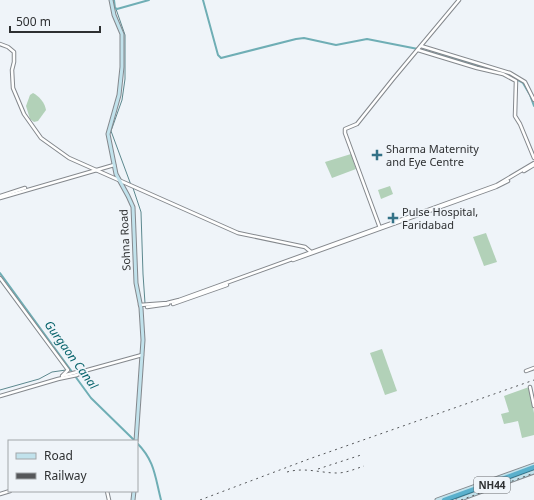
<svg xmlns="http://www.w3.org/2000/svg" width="534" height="500" font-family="'Noto Sans',sans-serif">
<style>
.green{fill:#b2d1b8}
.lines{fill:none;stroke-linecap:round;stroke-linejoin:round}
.stream{stroke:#5c888e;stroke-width:1}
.canal{stroke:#6faeb5;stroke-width:2}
.tertiary-casing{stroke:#84888d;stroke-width:4.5}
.secondary-casing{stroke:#84888d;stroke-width:5}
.trunk-casing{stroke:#30778e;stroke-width:6}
.tertiary{stroke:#fff;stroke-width:2.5}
.secondary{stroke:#c1e2ec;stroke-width:3}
.trunk{stroke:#5ab0cc;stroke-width:4}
.rail{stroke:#55575a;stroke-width:1;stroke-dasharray:2 4;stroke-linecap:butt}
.poi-dot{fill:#337287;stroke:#eff4f9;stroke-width:1.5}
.labels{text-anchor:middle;stroke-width:3;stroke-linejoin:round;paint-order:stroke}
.shield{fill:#eff4f9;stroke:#686b6e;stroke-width:1}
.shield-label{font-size:10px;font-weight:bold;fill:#2e3032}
.poi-label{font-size:11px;fill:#2e3032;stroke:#eff4f9;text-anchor:start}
.street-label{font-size:11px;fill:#2e3032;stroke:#eff4f9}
.water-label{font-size:12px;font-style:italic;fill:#07636b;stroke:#eff4f9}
</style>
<rect width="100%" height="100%" fill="#eff4f9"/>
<g class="green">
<path d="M33 93C39 96 45 103 46 110L38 121 34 122 30 119 26 106 30 95Z"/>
<path d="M351 154 356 169 332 178 325 162Z"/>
<path d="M390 186 393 194 381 199 378 190Z"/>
<path d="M486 233 497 262 484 266 473 237Z"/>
<path d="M382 349 397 391 385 395 370 353Z"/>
<path d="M529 387 534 413V435L522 438 518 421 504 424 501 414 509 412 504 396Z"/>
</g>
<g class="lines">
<g class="stream">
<path d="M116 9 125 35V79L122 100 111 131 131 185"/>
<path d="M133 188 141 212 143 274 145 303"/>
<path d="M0 390 39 379 52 372 66 370"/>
</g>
<g class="canal">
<path d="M114 0 115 8 117 9 149 0"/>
<path d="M203 0 218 55 221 58 296 39 304 38 336 45 367 39 423 50 507 74 523 83 530 95 534 106"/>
<path d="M0 273 91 398 135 441"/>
<path d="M137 443C155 461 155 477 161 500"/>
</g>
<defs>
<g id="tertiary">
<path d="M0 44 8 47 14 52V62L12 70 13 88 24 114 41 138 69 158 238 233 305 247 311 252"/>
<path d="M421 46 510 73 525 82 534 100"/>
<path d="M418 50 477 68 503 74 516 81 515 116 520 124 534 158"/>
<path d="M524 171 534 165"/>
<path d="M0 196 25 188"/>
<path d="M0 198 114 165"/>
<path d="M380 228 345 133V129L357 124 393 79 459 0"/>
<path d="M293 260 496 187 508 181"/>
<path d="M0 278 68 370 63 375"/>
<path d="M173 304 227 285"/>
<path d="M140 305 167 303 179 300 497 185 534 163"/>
<path d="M147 307 168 304"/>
<path d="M526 371 534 368"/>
<path d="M62 376 81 371H84L142 355"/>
<path d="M530 387 534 406"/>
<path d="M0 396 58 379 77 375 84 371"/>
<path d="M107 491 109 500"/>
<path d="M0 494 10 491"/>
</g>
<g id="secondary">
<path d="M111 0 114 15 122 34V67L119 95 108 134 116 174 128 196 133 207 136 283 141 308 143 340 136 441"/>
<path d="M133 500 134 491"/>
<path d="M437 500 534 465"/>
<path d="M458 500 534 472"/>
</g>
<path id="trunk" d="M444 500 534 467"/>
</defs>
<use href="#tertiary" class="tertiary-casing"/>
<use href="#secondary" class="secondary-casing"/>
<use href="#trunk" class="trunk-casing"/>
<use href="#tertiary" class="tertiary"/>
<use href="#secondary" class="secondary"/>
<use href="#trunk" class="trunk"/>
<g class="rail">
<path d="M318 469 361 455"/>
<path d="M287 472C305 467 320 473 337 473 346 473 355 469 364 466"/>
<path d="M200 500 309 459 534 380"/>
<path d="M461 500 534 473"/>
</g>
</g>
<g class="poi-dot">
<path d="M375 149h4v4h4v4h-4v4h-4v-4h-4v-4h4z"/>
<path d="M391 212h4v4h4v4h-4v4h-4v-4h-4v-4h4z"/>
</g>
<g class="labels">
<rect class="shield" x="474" y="477" width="36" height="16" rx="3"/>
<g class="shield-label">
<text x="492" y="489">NH44</text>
</g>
<g class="poi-label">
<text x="386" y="153">Sharma Maternity<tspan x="386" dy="13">and Eye Centre</tspan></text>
<text x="402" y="216">Pulse Hospital,<tspan x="402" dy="13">Faridabad</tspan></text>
</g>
<g class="street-label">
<text transform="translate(125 240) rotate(-93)" y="4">Sohna Road</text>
</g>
<g class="water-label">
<text transform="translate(71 355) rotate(54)" y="4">Gurgaon Canal</text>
</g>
</g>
<rect x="8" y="440" width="130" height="52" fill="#eff4f9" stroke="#a2a6a9"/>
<rect x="16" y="453" width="20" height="6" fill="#c1e2ec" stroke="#a2a6a9"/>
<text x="44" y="460" font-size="12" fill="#2e3032">Road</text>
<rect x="16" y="473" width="20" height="6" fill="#55575a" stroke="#a2a6a9"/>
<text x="44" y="480" font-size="12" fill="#2e3032">Railway</text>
<path d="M10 26v6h90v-6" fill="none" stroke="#2e3032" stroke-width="2"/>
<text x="16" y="26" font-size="12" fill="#2e3032" stroke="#eff4f9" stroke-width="3" paint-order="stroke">500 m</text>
</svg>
